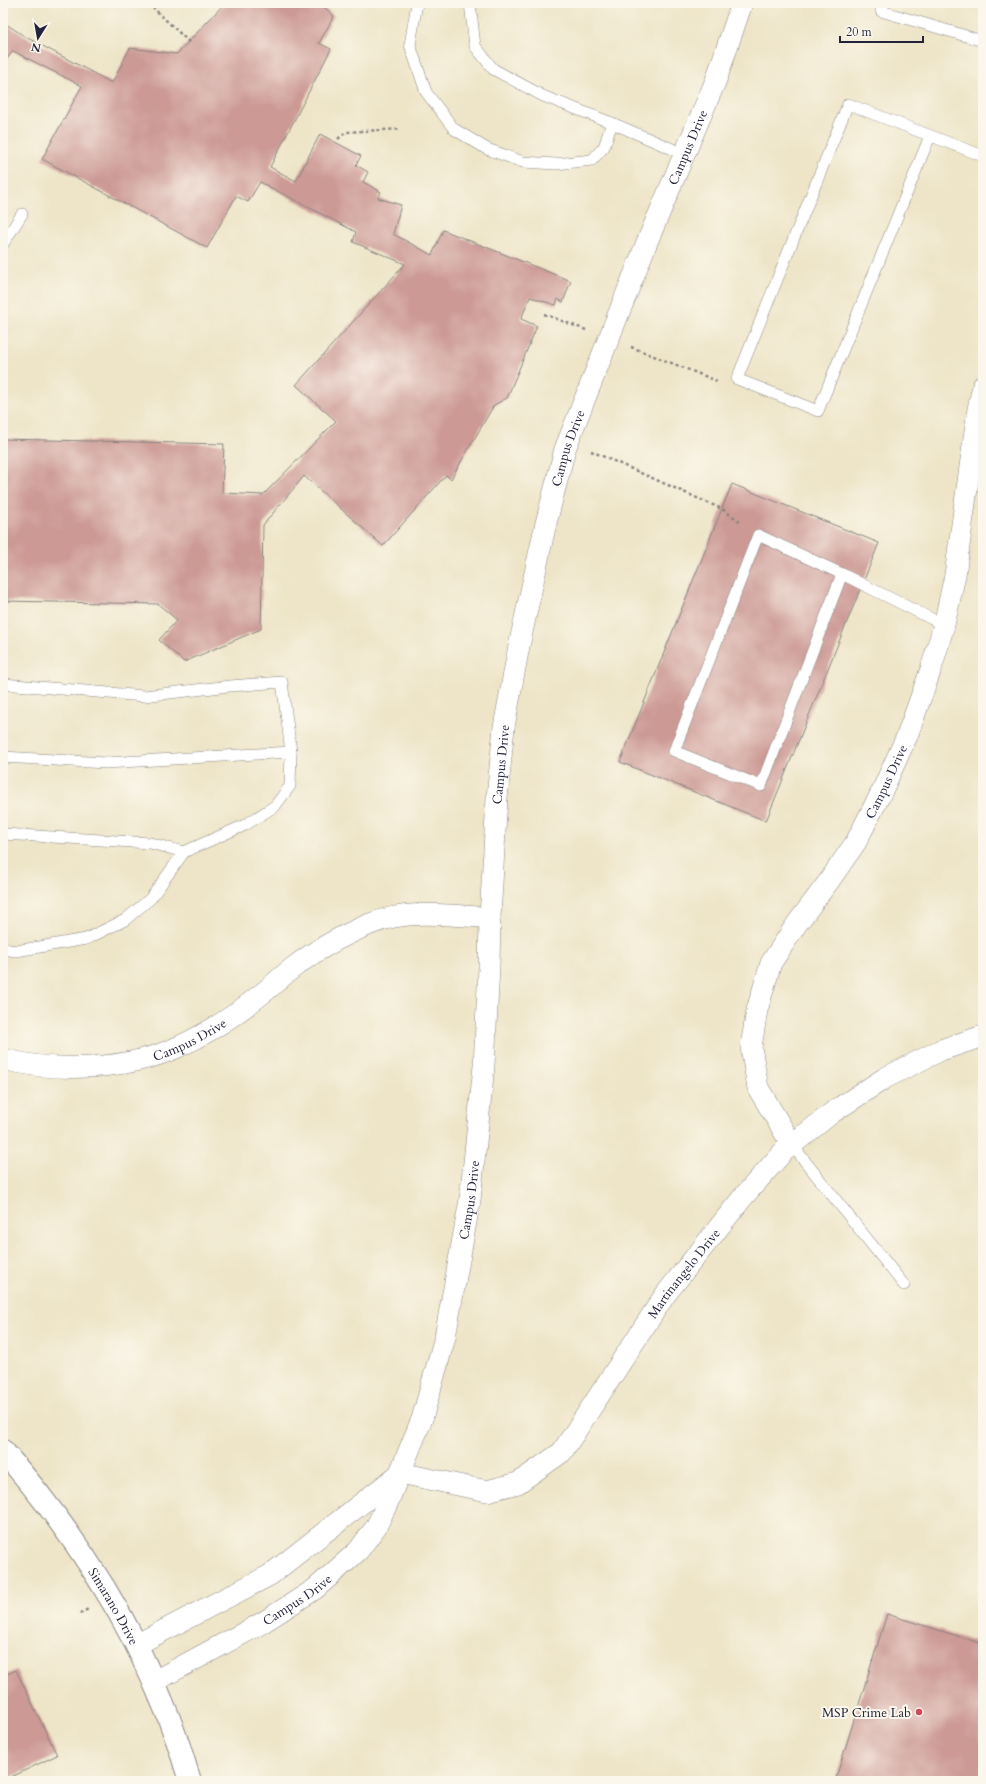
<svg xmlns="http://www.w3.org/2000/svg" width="986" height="1784" font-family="Cardo,serif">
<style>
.building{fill:#cc9994}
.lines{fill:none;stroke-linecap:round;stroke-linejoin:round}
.service-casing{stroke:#888482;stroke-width:12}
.minor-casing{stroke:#888482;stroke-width:22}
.tertiary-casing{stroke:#888482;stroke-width:24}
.path{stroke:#888482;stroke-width:2.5;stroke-dasharray:3 3;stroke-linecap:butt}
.service{stroke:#fff;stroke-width:11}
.minor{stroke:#fff;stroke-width:21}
.tertiary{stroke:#fff;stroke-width:22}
.poi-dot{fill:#d1495b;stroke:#fbf7ec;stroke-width:1.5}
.labels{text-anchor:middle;stroke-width:4;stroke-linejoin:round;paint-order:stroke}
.street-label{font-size:13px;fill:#22223b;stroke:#fbf7ec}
.poi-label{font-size:13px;fill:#22223b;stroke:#fbf7ec;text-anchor:end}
</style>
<rect width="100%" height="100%" fill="#fbf7ec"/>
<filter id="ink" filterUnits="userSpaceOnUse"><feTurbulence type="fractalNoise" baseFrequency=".025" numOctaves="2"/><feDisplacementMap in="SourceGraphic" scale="8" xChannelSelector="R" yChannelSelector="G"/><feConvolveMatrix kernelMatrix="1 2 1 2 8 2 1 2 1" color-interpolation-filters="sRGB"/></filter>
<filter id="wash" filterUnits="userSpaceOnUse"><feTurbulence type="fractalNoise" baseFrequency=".012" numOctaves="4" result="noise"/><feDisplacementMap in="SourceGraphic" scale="16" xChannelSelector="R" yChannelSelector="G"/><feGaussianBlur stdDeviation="0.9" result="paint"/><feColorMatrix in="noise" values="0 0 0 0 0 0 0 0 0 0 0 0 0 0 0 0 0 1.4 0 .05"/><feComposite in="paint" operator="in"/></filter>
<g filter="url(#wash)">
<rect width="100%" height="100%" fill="#eee5c8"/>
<g id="blocks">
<g class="building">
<path d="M225 3H326L324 7 334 16 319 43 331 49 270 167 296 181 320 134 361 156 356 165 368 172 363 182 381 192 378 198 401 205 393 234 432 255 443 230 571 281 563 302 558 299 556 305 530 297 521 319 537 326 507 398 494 405 451 479 446 475 383 546 304 476 263 525 261 629 184 662 159 640 177 620 158 604 3 601V439L224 444 222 493 263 495 336 421 296 385 405 264 353 242 356 232 260 182 248 202 236 196 207 248 42 159 82 86 13 51 3 64V22L24 36 112 83 130 48 177 54Z"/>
<path d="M732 484 879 543 766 821 620 762Z"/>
<path d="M887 1614 983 1644V1781H835Z"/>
<path d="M16 1670 57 1755 3 1781V1676Z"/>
</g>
</g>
</g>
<g filter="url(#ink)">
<use href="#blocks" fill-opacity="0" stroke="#888482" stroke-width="1"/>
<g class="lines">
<defs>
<g id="service">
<path d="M417 3 410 45 426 92 454 129 487 149 523 162 556 164 592 160 604 147 612 123 684 154"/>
<path d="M470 3 475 46 493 69 543 96 612 123"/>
<path d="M884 3 881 11 983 41"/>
<path d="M930 136 818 411 737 379 848 104 983 156"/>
<path d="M3 244 22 214"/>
<path d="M842 574 761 786 674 751 758 535 842 574 944 625"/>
<path d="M3 684 144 696 230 686 282 682 291 752 290 786 275 806 245 825 184 852 151 898 125 920 86 939 16 951 3 949"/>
<path d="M3 757 106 763 291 752"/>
<path d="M3 834 150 843 184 852"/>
<path d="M792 1145 904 1285"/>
</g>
<g id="minor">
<path id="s1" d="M3 1059C55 1073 128 1070 178 1047 207 1034 234 1016 259 996 271 987 282 976 294 967 316 950 344 935 370 924 407 909 451 915 490 918"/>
<path id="s2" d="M792 1145 758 1088 751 1047 757 1010 771 963 796 925 829 881 856 842 881 793 907 736 931 669 944 625 955 575 978 409 983 386"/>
<path id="s3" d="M400 1473 487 1491 518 1483 562 1452 665 1295 743 1197 784 1151 833 1112 885 1078 941 1050 983 1036"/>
<path d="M136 1645 270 1575 398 1475"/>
<path id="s4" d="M153 1682 262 1623 315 1589 358 1551 376 1527 387 1504 422 1419 445 1337 470 1200 484 1066 489 967 490 918 497 798 504 727 519 646 545 527 565 449 647 242 716 80 742 3"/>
</g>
<g id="tertiary">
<path id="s5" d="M3 1451C86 1546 155 1658 190 1781"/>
</g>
</defs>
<use href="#service" class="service-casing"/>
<use href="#minor" class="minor-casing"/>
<use href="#tertiary" class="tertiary-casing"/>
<g class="path">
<path d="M148 3 189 42"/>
<path d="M338 139 346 132 401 129"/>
<path d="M544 314 586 330"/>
<path d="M631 347 717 381"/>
<path d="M591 451 722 509 742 523"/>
<path d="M80 1614 88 1609"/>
</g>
<use href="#service" class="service"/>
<use href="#minor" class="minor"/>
<use href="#tertiary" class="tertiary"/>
</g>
</g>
<circle class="poi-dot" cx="919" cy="1712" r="4"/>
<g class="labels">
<g class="street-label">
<text dy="5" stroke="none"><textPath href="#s4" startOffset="1701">Campus Drive</textPath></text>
<text dy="5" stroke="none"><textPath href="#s4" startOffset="1377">Campus Drive</textPath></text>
<text dy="5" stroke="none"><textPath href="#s4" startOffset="1053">Campus Drive</textPath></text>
<text dy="5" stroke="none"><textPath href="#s2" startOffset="410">Campus Drive</textPath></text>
<text dy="5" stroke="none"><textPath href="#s1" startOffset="192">Campus Drive</textPath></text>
<text dy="5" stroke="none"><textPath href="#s4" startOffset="616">Campus Drive</textPath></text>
<text dy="5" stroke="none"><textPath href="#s3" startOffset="391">Martinangelo Drive</textPath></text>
<text dy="5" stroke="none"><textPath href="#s4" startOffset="166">Campus Drive</textPath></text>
<text dy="5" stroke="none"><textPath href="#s5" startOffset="191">Simarano Drive</textPath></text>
</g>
<g class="poi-label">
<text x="911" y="1717">MSP Crime Lab</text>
</g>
</g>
<rect width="986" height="1784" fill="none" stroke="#fbf7ec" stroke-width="16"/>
<g transform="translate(38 38) rotate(191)" stroke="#fbf7ec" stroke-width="3" paint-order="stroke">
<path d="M0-3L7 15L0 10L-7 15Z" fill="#22223b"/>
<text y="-6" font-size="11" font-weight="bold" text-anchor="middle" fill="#22223b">N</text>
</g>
<path d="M840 36v6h83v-6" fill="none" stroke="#22223b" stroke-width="2"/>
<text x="846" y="36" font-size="12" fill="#22223b" stroke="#fbf7ec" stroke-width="3" paint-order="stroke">20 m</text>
</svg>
